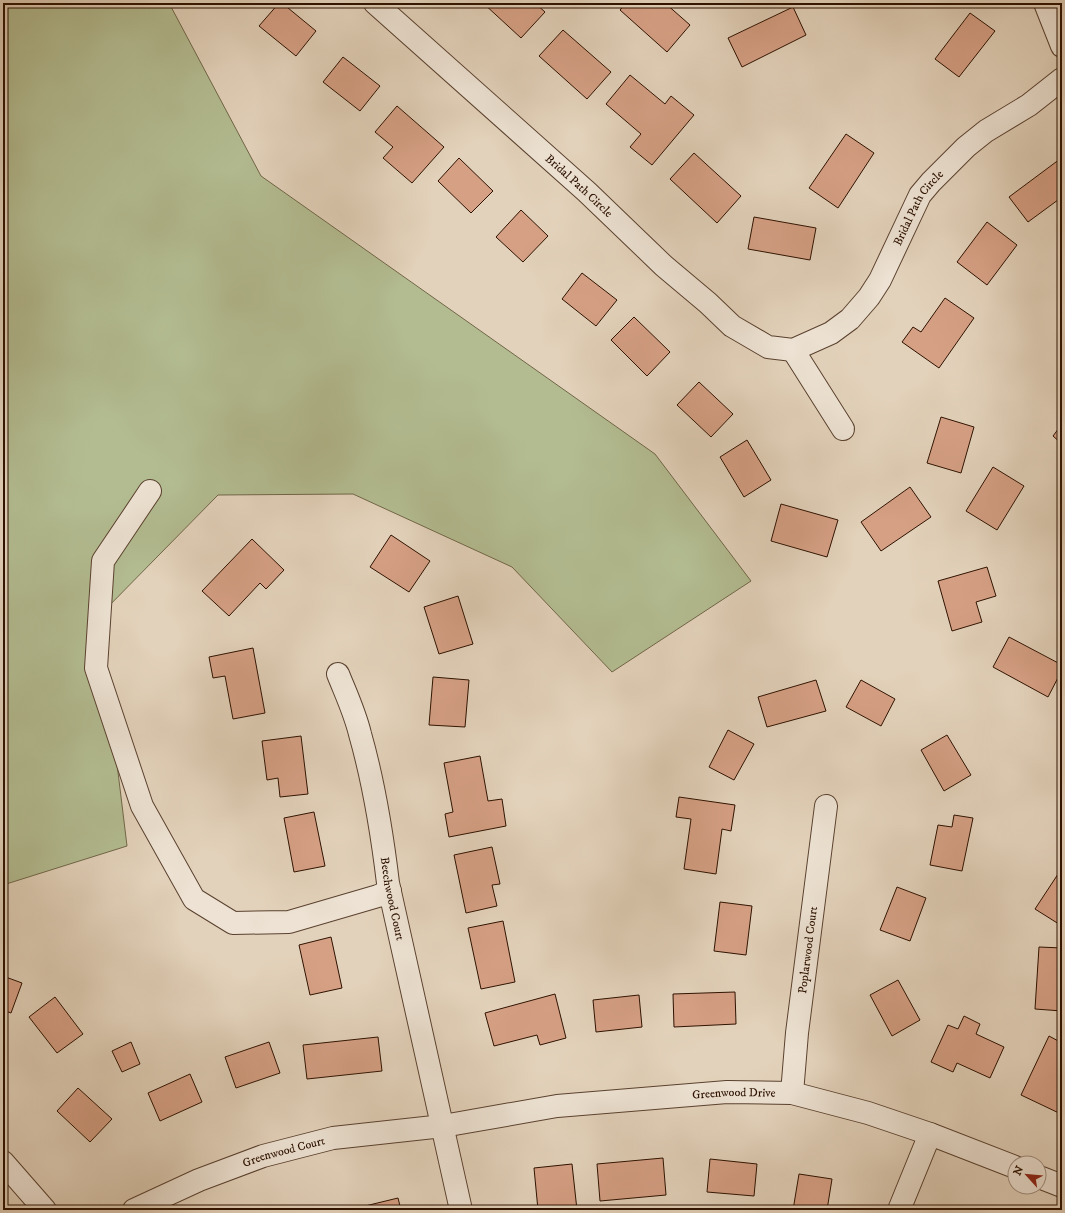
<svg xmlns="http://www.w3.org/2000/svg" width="1065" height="1213" font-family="'IM FELL DW Pica',serif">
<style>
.green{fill:#b3bc91;stroke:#706648}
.building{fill:#d6a085;stroke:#2d1100}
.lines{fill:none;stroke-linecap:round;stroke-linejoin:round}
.minor-casing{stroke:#5a412f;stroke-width:24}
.minor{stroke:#ede2d3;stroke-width:22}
.labels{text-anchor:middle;stroke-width:3;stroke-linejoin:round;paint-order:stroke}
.street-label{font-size:12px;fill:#2d1100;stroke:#ede2d3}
</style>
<rect width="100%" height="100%" fill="#e3d2bb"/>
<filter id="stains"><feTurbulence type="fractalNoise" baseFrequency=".005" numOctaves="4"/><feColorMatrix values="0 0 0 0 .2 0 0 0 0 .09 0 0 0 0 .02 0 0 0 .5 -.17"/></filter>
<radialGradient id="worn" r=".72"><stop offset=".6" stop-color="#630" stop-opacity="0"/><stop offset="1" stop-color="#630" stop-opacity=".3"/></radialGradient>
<path class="green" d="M3 3H169L261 176 655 454 751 581 612 672 512 567 353 494 218 495 99 616 127 846 3 885Z"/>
<g class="building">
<path d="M279 3H282L316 31 296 56 259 26Z"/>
<path d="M483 3H535L545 12 521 38Z"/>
<path d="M626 3H665L690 25 667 52 620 10Z"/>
<path d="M793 7 806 35 742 67 728 38Z"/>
<path d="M970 13 995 31 959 77 935 59Z"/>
<path d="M563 30 611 72 587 99 539 56Z"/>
<path d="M343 57 380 86 360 111 323 82Z"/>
<path d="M630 75 665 104 671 96 694 115 652 165 630 147 641 134 606 104Z"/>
<path d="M397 106 444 147 412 183 383 158 393 147 375 132Z"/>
<path d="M846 134 874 153 838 208 809 188Z"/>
<path d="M694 153 741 196 717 223 670 179Z"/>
<path d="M459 158 493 191 471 213 438 181Z"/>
<path d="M1060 159 1062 161V197L1028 222 1009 197Z"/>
<path d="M521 210 548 236 523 262 496 237Z"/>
<path d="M754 217 816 228 810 260 748 249Z"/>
<path d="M987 222 1017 245 987 285 957 262Z"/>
<path d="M582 273 617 300 596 326 562 299Z"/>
<path d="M945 298 974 318 939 368 902 342 913 327 921 332Z"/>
<path d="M634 317 670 352 647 376 611 340Z"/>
<path d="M699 382 733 414 711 437 677 405Z"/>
<path d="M941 417 974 427 961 473 927 463Z"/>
<path d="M1062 424V444L1053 436Z"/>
<path d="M747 440 771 480 744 497 720 457Z"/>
<path d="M993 467 1024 486 997 530 966 511Z"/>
<path d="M910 487 931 517 881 551 861 522Z"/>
<path d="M781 504 838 520 827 557 771 541Z"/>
<path d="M391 535 430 561 409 592 370 567Z"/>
<path d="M252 539 284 570 266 589 260 583 229 616 202 591Z"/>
<path d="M987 567 996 596 976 602 982 622 952 631 938 581Z"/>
<path d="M458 596 473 644 439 654 424 607Z"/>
<path d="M1009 637 1062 665V670L1048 697 993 667Z"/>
<path d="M253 648 265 713 233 719 225 676 213 678 209 657Z"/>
<path d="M433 677 469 680 465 727 429 725Z"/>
<path d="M816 680 826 711 767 727 758 697Z"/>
<path d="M861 680 895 699 881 726 846 707Z"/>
<path d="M728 730 754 744 734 780 709 767Z"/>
<path d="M947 735 971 775 944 791 921 750Z"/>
<path d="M301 736 308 794 280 797 278 778 267 780 262 741Z"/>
<path d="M480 756 488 801 502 799 506 826 449 837 445 814 453 812 444 763Z"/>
<path d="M679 797 735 805 731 831 722 829 716 874 684 869 691 819 676 817Z"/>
<path d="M314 812 325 866 294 872 284 818Z"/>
<path d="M954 815 973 818 962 871 930 865 938 825 952 827Z"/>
<path d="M492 847 500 884 492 885 497 906 466 913 454 855Z"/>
<path d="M1062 868V926L1035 909Z"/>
<path d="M897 887 926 898 910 941 880 930Z"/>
<path d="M720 902 752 906 746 955 714 951Z"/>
<path d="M503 921 515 982 481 989 468 928Z"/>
<path d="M331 937 342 988 310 995 299 945Z"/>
<path d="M1039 947 1062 948V1011L1035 1009Z"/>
<path d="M3 976 22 983 11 1013 3 1010Z"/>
<path d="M898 980 920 1020 892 1036 870 995Z"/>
<path d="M735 992 736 1024 674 1027 673 994Z"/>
<path d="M555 994 566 1038 540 1045 537 1035 494 1046 485 1013Z"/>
<path d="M639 995 642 1027 596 1032 593 1000Z"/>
<path d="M55 997 83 1034 57 1053 29 1017Z"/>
<path d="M964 1016 980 1024 976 1034 1004 1047 990 1078 957 1063 953 1072 931 1062 948 1025 958 1029Z"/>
<path d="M1049 1036 1062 1043 1061 1114 1021 1095Z"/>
<path d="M378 1037 382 1071 307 1079 303 1045Z"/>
<path d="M131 1042 140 1064 122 1072 112 1051Z"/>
<path d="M269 1042 280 1073 236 1088 225 1057Z"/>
<path d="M190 1074 202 1102 160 1121 148 1093Z"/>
<path d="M78 1088 112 1119 90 1142 57 1111Z"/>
<path d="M663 1158 666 1195 600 1201 597 1164Z"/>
<path d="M710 1159 757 1164 754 1196 707 1192Z"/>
<path d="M572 1164 577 1210H538L534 1168Z"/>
<path d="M799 1174 832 1179 827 1210H793Z"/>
<path d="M398 1198 401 1210H362L361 1207Z"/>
</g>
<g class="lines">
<defs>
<g id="minor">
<path id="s1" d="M375 3 587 192 664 266 708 303 732 326 768 347 793 350 831 333 850 319 869 297 880 280 920 195 931 182 966 147 986 131 1029 105 1062 79"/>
<path d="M1045 3 1062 46"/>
<path d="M793 350 843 429"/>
<path d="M150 491 103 561 96 668 142 806 194 899 233 923 289 922 378 896 390 891"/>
<path id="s2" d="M338 674C346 694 355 713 360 734 374 783 382 833 388 883L461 1210"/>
<path id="s3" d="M792 1093 797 1033 826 806"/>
<path d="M3 1162 45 1210"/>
<path d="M1039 1177 1062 1186"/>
<path id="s4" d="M134 1210 199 1180 263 1156 333 1138 443 1126 557 1106 727 1092 792 1093 868 1113 930 1134 1015 1167"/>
<path d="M899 1210 930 1134"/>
</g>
</defs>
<use href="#minor" class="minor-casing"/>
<use href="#minor" class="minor"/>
</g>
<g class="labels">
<g class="street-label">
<text dy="4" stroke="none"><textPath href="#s1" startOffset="274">Bridal Path Circle</textPath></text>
<text dy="4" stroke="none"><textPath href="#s1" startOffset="745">Bridal Path Circle</textPath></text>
<text dy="4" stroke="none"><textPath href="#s2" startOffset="232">Beechwood Court</textPath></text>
<text dy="4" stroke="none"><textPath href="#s3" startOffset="144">Poplarwood Court</textPath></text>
<text dy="4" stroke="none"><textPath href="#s4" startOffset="616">Greenwood Drive</textPath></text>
<text dy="4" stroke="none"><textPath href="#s4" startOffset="161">Greenwood Court</textPath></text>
</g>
</g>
<rect width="1065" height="1213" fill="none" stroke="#e3d2bb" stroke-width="16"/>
<rect x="4" y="4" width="1057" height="1205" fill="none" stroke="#2d1100" stroke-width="2"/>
<rect x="8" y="8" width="1049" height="1197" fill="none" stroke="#2d1100"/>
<g transform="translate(1027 1175) rotate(297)"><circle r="19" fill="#ede2d3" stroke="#a08e7f"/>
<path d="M0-3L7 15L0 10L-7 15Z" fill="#8f2418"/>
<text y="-6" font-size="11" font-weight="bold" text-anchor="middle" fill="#2d1100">N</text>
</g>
<rect width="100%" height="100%" filter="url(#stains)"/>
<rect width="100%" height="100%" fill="url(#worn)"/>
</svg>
